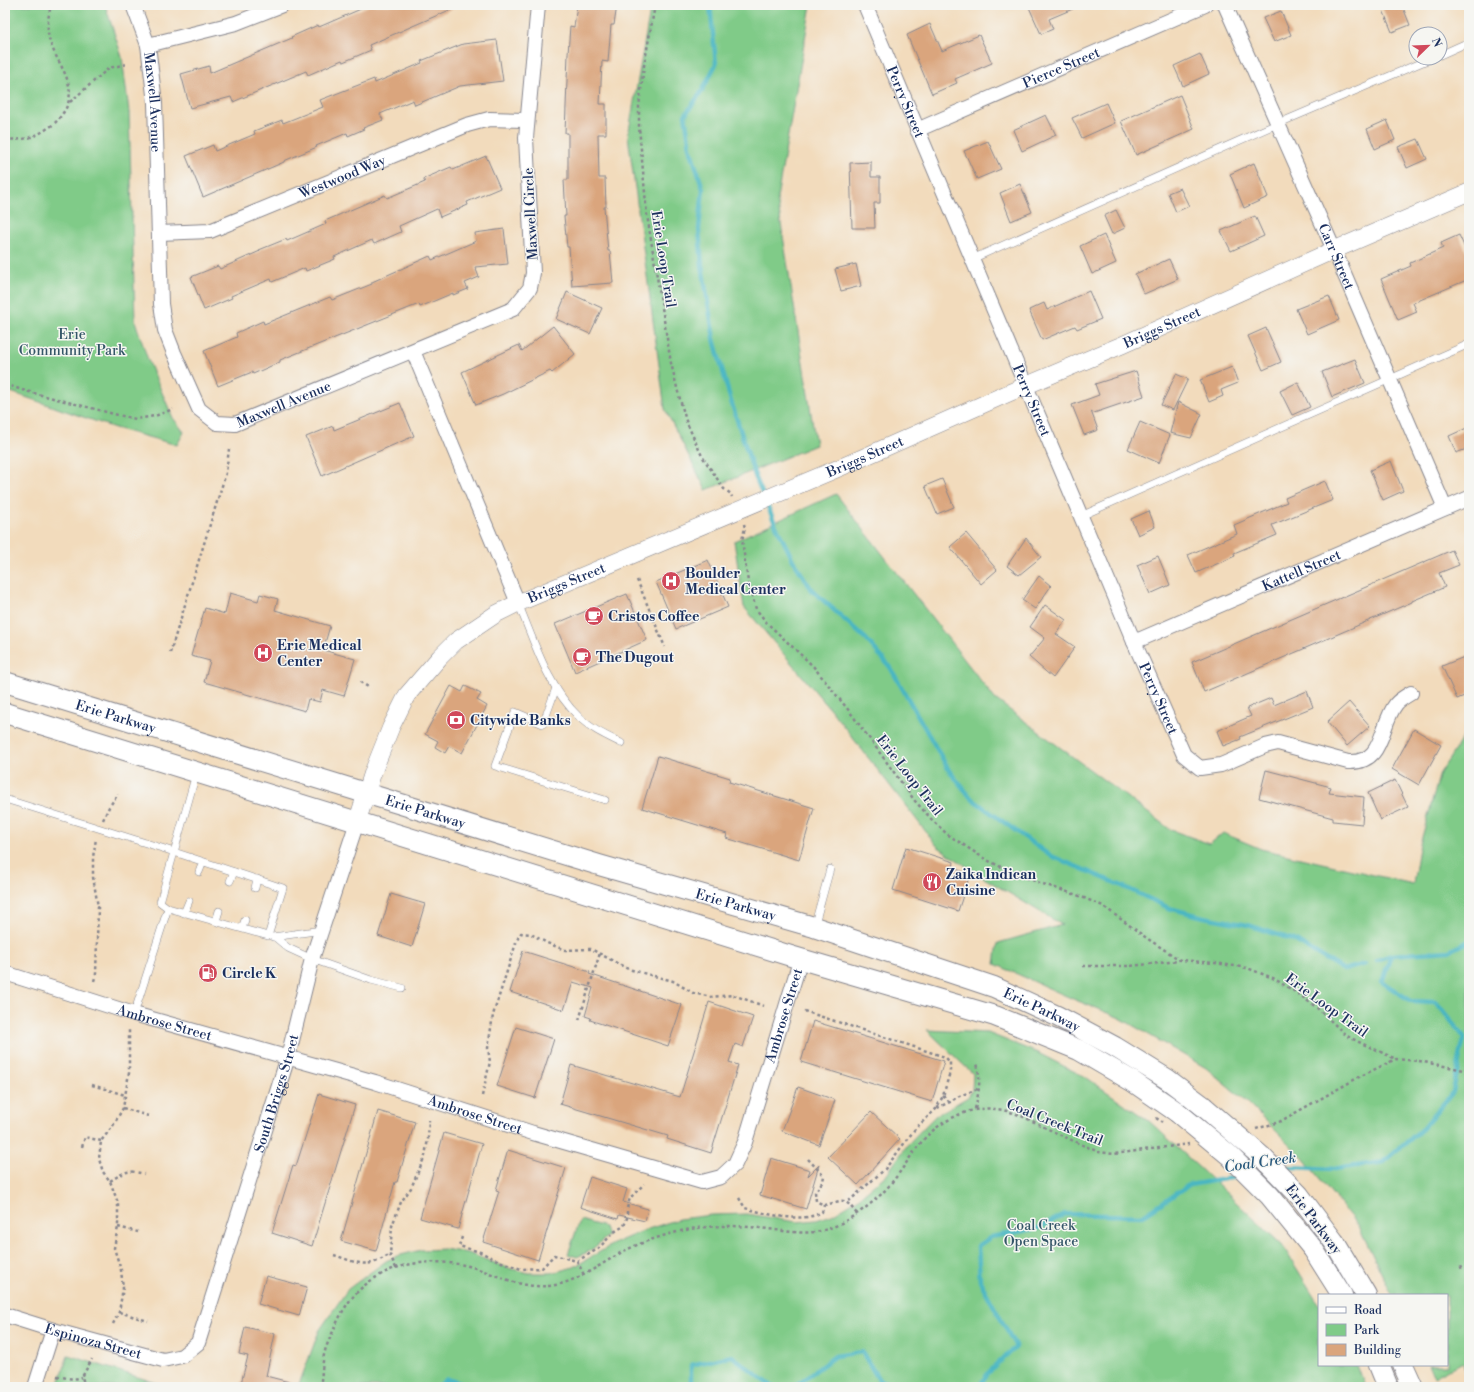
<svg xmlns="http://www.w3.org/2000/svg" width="1474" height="1392" font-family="'Libre Bodoni',serif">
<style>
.green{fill:#80cb88;stroke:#4e7d73}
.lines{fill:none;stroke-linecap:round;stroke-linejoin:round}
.stream{stroke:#48b6c2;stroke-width:4.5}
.building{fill:#daa57d}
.service-casing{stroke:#86858d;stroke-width:8}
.minor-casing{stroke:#86858d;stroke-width:16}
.tertiary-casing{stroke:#86858d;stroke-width:18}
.secondary-casing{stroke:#86858d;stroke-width:22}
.path{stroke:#86858d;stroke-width:2.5;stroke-dasharray:3 3;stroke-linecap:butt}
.service{stroke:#fff;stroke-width:7}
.minor{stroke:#fff;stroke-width:14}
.tertiary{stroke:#fff;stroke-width:17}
.secondary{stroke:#fff;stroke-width:20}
.secondary-bridge-casing{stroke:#86858d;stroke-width:22;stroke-linecap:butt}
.path-bridge{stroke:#86858d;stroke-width:2.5;stroke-dasharray:3 3;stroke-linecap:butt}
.secondary-bridge{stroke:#fff;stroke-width:20}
.labels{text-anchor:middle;stroke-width:3;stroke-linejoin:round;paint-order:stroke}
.street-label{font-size:14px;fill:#1b2f5e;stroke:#f6f6f2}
.park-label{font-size:14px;fill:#345668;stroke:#f6f6f2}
.poi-label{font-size:14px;font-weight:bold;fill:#1b2f5e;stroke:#f6f6f2;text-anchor:start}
.water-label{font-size:15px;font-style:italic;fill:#28587c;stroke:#f6f6f2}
</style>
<rect width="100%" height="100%" fill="#f6f6f2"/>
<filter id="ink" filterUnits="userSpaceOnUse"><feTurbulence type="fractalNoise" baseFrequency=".025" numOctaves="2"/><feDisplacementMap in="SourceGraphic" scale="8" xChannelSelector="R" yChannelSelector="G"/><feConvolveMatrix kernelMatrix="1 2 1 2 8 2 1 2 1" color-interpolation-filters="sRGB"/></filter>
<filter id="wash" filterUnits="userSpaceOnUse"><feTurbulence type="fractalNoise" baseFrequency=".012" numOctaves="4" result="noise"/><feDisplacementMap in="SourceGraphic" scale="16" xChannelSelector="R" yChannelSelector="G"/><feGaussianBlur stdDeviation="0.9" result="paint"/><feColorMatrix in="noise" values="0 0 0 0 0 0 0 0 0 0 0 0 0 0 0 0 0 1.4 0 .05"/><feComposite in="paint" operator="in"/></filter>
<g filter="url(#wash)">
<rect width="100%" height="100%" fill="#f2dbbc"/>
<g class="green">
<path d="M5 5H105L122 57 129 111 135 321 148 360 173 418 184 432 177 445 115 428 5 390Z"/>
<path d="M651 5H811L777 198 816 445 706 490 665 409 628 136Z"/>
<path d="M836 494 995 699 1171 830 1210 844 1223 833 1261 849 1413 884 1419 848 1440 773 1469 728V1379L1462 1362 1434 1377 1428 1365H1447V1295H1392L1359 1227 1303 1158 1247 1102 1206 1068 1120 1018 1073 999 995 964 998 943 1062 925 979 875 937 846 831 710 744 607 734 541Z"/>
<path d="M927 1030 988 1033 1040 1054 1087 1078 1149 1121 1282 1245 1319 1304V1365H1357L1365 1387H298L319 1331 348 1289 386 1261 397 1256 421 1250 444 1249 468 1253 508 1268 529 1273H551L574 1267 615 1243 645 1230 679 1219 711 1215 747 1214 797 1222 816 1220 832 1215 856 1200 886 1175 908 1144 935 1116 968 1097 972 1090 973 1074Z"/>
<path d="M580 1220 605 1227 608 1236 590 1251 577 1257 568 1254Z"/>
<path d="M68 1355 160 1384V1387H58Z"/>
</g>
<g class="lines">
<g class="stream">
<path d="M710 5 716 64 702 91 685 115 690 148 703 189 699 229 702 266 714 339 730 398 755 476 777 528 794 562 812 590 866 639 890 667 950 772 972 799 1049 855 1120 885 1169 908 1204 917 1248 925 1294 940 1344 970 1365 964"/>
<path d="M1377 960 1391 955"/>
<path d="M1281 1169 1290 1167 1335 1169 1384 1162 1423 1128 1453 1092 1464 1037 1436 1002 1411 1001 1382 982 1391 955 1449 951 1469 941"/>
<path d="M438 1387 447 1379 472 1387"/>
<path d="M694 1387 691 1384V1365L732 1356 773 1387"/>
<path d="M791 1387 799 1383 835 1356 862 1352 879 1380 900 1387"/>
<path d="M978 1387 989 1372 1016 1347 980 1281 978 1246 991 1237 1039 1228 1065 1214 1142 1216 1189 1185 1243 1176"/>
</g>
</g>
<g id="blocks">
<g class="building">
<path d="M370 5H461L369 45 371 50 343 62 342 60 308 75 306 71 233 102 231 97 190 108 181 74 209 66 210 73 292 38 291 37 318 25 319 27Z"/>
<path d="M577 5H617L614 25H611L608 62 602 61 600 104H606V134H598L599 178H605L606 207H604L608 251H610L613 283 572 286 569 247H567L564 216H566L564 180H568V133H565L568 54 570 26 574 27Z"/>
<path d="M1028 5H1082L1049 19 1053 29 1041 34Z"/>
<path d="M1381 5H1402L1410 25 1392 32Z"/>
<path d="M1281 11 1291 35 1274 42 1263 18Z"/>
<path d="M930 24 942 51 979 35 992 63 955 79 957 83 932 94 907 35Z"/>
<path d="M497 40 503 81 460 86 415 105 413 100 380 114 383 120 363 128 364 129 348 136 347 133 316 146 317 147 284 161V162L203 197 186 156 213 145 215 151 255 134 254 131 282 120 283 123 323 107 320 100 374 79 375 83 382 80 422 63 421 61 463 44Z"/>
<path d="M1200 54 1209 74 1183 86 1174 66Z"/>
<path d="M1180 95 1194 129 1136 155 1121 121Z"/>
<path d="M1106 103 1115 123 1082 138 1072 118Z"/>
<path d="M1046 115 1056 135 1022 151 1013 130Z"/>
<path d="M1387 120 1395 140 1375 149 1367 129Z"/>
<path d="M1418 139 1427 159 1407 168 1398 147Z"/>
<path d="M988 141 1001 169 977 179 964 151Z"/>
<path d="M486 156 500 188 467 202 468 205 440 217 437 209 399 226 401 232 374 244 372 240 334 257 335 259 306 271 305 268 272 282 271 279 231 296 232 298 204 310 191 277 218 266 220 269 260 251 259 250 286 239 287 241 326 224 325 221 385 195 387 198 425 182 423 179 451 167 453 170Z"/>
<path d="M871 162V177H880V203H874L875 228H852L850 163Z"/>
<path d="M1254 163 1268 197 1244 208 1230 174Z"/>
<path d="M1020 184 1032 212 1011 221 1000 193Z"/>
<path d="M1180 188 1189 206 1176 212 1168 193Z"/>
<path d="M1116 210 1125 228 1112 234 1104 216Z"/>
<path d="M1255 216 1264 236 1231 251 1221 231Z"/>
<path d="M504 229 508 264 475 267 479 277 465 283 468 289 453 295V293L420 307 419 304 280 360V362L253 374 252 372 218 386 204 351 237 337 236 333 263 321 264 324 330 297 332 300 372 284V282L430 256 432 260 476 241 475 233Z"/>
<path d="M1104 235 1116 263 1092 274 1080 246Z"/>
<path d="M1459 235 1469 257V279L1413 303 1417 312 1398 320 1381 279 1411 266 1410 263 1443 248 1441 243Z"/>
<path d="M1169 259 1178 279 1144 294 1135 274Z"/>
<path d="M856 264 861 286 841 291 835 269Z"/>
<path d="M1089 291 1101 319 1077 329 1075 326 1042 340 1029 310 1044 303 1047 310Z"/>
<path d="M567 292 602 308 590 334 556 319Z"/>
<path d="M1329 296 1339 320 1307 334 1296 309Z"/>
<path d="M553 326 575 354 552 373 550 371 503 394 476 405 462 372 519 345 522 351Z"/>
<path d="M1266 328 1281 362 1263 370 1248 336Z"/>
<path d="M1355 359 1365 383 1332 397 1322 372Z"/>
<path d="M1232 367 1238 383 1221 390 1223 396 1209 402 1200 380Z"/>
<path d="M1136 371 1144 396 1094 413 1091 411 1098 430 1084 435 1072 405 1099 395 1095 384Z"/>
<path d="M1176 374 1188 379 1173 410 1161 405Z"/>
<path d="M1298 382 1310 407 1292 415 1280 391Z"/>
<path d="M1178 402 1202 414 1191 438 1170 433Z"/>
<path d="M400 403 414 436 322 476 306 437 333 426 334 430Z"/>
<path d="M1140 422 1170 435 1159 463 1128 449Z"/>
<path d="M1469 427V448L1456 453 1449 436Z"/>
<path d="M1391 461 1403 491 1383 500 1370 470Z"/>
<path d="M942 479 954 507 937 514 925 486Z"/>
<path d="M1325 481 1333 500 1272 525 1277 535 1234 553 1235 556 1196 573 1188 555 1237 534 1234 525 1287 502 1285 498Z"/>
<path d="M1149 511 1155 527 1138 535 1131 519Z"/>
<path d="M966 533 997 570 981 584 950 547Z"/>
<path d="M1026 538 1041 557 1019 575 1007 566Z"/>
<path d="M1452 550 1459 565 1439 573 1445 587 1412 601V602L1204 692 1192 662Z"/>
<path d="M1158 556 1170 585 1150 594 1137 565Z"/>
<path d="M708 560 728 607 676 629 656 582Z"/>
<path d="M1039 576 1051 586 1035 609 1022 600Z"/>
<path d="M230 593 258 601 260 594 278 599 275 610 330 626 323 650 355 659 344 696 323 690 320 702 308 699 305 711 204 682 210 661 191 656 205 608 225 614Z"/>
<path d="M627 594 647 640 575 672 555 624Z"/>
<path d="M1045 605 1066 620 1056 634 1075 647 1053 678 1029 657 1045 638 1030 627Z"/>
<path d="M1469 655V694L1457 699 1442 666Z"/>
<path d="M451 686 462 692 465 686 481 694 477 700 487 706 462 753 449 746 445 753 435 747 438 741 425 734Z"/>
<path d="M1307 691 1313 707 1240 737 1241 739 1223 746 1217 731 1251 716 1247 708 1271 698 1274 705Z"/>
<path d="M1349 702 1370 726 1347 746 1327 722Z"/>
<path d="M1414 729 1441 745 1419 785 1392 769Z"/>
<path d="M658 756 730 778 729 782 814 808 799 860 726 838 727 834 642 808Z"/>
<path d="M1266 770 1331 787 1329 793 1364 797 1362 824 1333 821V818L1259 798Z"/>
<path d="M1395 780 1408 807 1380 820 1368 793Z"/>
<path d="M906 847 954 862 953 868 970 874 958 911 893 890Z"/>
<path d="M391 894 425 904 412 947 378 936Z"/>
<path d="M523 951 590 972 589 974 682 1005 668 1046 590 1020 591 1018 585 1016 593 988 573 982 564 1010 510 992Z"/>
<path d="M709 1002 753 1017 743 1047 735 1044 729 1062 738 1065 711 1153 667 1139 668 1136 560 1104 571 1065 680 1097Z"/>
<path d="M813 1021 944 1061 932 1102 801 1062Z"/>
<path d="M516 1027 554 1039 535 1098 497 1086Z"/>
<path d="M798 1087 835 1100 819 1145 782 1131Z"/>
<path d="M319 1094 355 1105 312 1246 272 1233 293 1165 296 1166Z"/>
<path d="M378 1111 415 1122 397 1182H395L376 1251 341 1241Z"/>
<path d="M871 1112 900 1139 858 1185 828 1157Z"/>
<path d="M444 1133 482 1144 458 1229 420 1218Z"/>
<path d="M508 1150 566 1168 538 1260 483 1242 499 1191 496 1190Z"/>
<path d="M771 1158 810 1170 808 1176 819 1165 806 1209 760 1195Z"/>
<path d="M590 1177 627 1189 623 1202 648 1209 645 1221 619 1215 618 1219 580 1207Z"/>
<path d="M266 1276 307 1287 299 1316 258 1304Z"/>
<path d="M245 1327 275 1334 266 1376 293 1383V1387H240L248 1356 239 1354Z"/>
</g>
</g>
</g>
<g filter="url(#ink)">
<use href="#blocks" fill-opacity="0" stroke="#86858d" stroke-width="1"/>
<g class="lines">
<defs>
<g id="service">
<path d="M1440 55 1469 42"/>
<path d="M972 259 1277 124 1432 58"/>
<path d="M1081 516 1469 344"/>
<path d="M518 603C535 643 547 686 579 717 591 729 607 736 621 743"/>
<path d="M556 688 543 724 515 712 495 766 605 800"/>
<path d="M5 799 165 849 283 888 268 936 168 908 134 1014"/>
<path d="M199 872 203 862"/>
<path d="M230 881 234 872"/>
<path d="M255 888 257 879"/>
<path d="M168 908 160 902 196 774"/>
<path d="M184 913 189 901"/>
<path d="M216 921 219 911"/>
<path d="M814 927 830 869"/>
<path d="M242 928 245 920"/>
<path d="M273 937 322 930"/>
<path d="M275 937 288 948 312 959 371 980 402 988"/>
</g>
<g id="minor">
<path id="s1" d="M133 5 148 45 155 103 161 304 165 330 174 353 199 409 217 423 235 424 513 309 530 288 533 273 526 138 538 5"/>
<path id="s2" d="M865 5 1134 642 1184 755 1200 768 1221 765 1265 746 1278 743 1348 762C1385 764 1379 726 1396 704 1399 700 1406 696 1411 693"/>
<path id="s3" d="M1225 5 1334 250 1445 508"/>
<path d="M148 45 236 23 282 5"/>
<path id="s4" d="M917 130 1205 5"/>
<path id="s5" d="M159 233 210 231 467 125 489 119 526 120"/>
<path d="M413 351 518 603"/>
<path id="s6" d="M1134 642 1469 498"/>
<path id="s7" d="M5 973 134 1014 375 1082 533 1133 702 1182 721 1177 735 1164 745 1142 801 958"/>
<path id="s8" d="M5 1315 53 1330 163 1360 182 1356 198 1343 288 1057 312 959 357 822"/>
<path d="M35 1387 53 1330"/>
</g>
<g id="tertiary">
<path id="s9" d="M357 822 373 772 391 727 407 695 440 657 456 641 496 614 518 603 846 465 1011 392 1122 345 1334 250 1469 192"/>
</g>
<g id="secondary">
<path id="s10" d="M5 682 599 865 814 927 994 987 1057 1016 1115 1047 1167 1079 1203 1106"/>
<path d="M5 713 794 957 995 1016 1079 1050 1132 1081 1177 1112"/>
<path d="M1335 1243 1366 1295"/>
<path d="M1313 1249 1342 1295"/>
<path d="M1379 1365 1388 1387"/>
<path d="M1403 1365 1413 1387"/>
</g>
</defs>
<use href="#service" class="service-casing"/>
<use href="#minor" class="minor-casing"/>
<use href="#tertiary" class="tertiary-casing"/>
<use href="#secondary" class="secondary-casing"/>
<g class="path">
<path d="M655 5 644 66 639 106V127L647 215 671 363 678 392 686 421 702 456 724 489 731 494 732 497"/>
<path d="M70 102 109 68 127 64"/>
<path d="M5 139C22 141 34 138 48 128 55 124 59 119 63 113 81 87 58 66 50 42 46 30 48 17 51 5"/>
<path d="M5 384 22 390 118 415 136 419 155 416 173 409"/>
<path d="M744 524 745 528 742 540 748 582 756 609 767 623 813 666 850 712 915 801 934 822 947 834 985 859 1011 872 1040 883 1077 895 1103 906 1148 939 1180 960 1215 963 1247 968 1273 978 1297 993 1316 1007 1347 1036 1363 1044 1396 1059"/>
<path d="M637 580 665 647"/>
<path d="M170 653 226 473 229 449"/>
<path d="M360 682 370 688"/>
<path d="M103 820 109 807 118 794"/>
<path d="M1083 966H1130L1179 961"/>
<path d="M94 981 96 974 98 907 93 877V857L96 839"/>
<path d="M804 1011 945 1057 950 1062V1072L943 1096 936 1109 915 1129 885 1169 848 1202"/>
<path d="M579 1020 600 953"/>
<path d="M92 1085 125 1095"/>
<path d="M482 1096 490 1062 488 1048 493 1015 517 940 521 933 531 934 547 943 565 950 591 949 628 969 673 981 693 993 711 997 733 995 764 1006"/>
<path d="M943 1096 950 1102"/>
<path d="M123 1108 148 1116"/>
<path d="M937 1108 950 1102 957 1097 980 1088"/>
<path d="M975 1109C979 1091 981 1081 977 1063"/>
<path d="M1256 1129 1279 1122 1361 1076 1396 1059 1419 1061 1469 1071"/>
<path d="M82 1147 85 1137 101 1141"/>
<path d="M808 1159 824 1176 823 1181 815 1192 816 1201 824 1205C845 1201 842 1195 857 1214"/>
<path d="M110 1181C125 1172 126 1169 144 1174"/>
<path d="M739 1198 745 1208C766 1214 802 1224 822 1212L824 1205"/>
<path d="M118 1227 138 1232"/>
<path d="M462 1237 459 1246 480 1252 499 1261 521 1269 542 1268 554 1255 577 1261 598 1249 614 1232 624 1226 627 1218V1208L630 1198 644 1184"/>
<path d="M334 1255C347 1259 362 1267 375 1262 381 1260 384 1257 390 1255"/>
<path d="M577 1261 584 1275"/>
<path d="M396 1268 390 1255 392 1226 401 1202 411 1188 425 1156 428 1139 429 1120"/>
<path d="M1460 1268 1469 1264"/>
<path d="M119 1312 148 1321"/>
<path d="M113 1324 119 1312 123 1288 121 1270 114 1248 118 1227V1203L110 1181 103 1172 99 1159 101 1141 113 1126 123 1108 129 1073V1029"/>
<path d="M57 1376C66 1378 74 1380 82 1377"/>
<path d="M85 1387 82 1377 92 1359"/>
<path d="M320 1387C322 1376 322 1365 324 1355 326 1345 331 1337 334 1329 345 1304 357 1287 382 1274 405 1261 438 1260 464 1265 488 1270 509 1284 535 1286 570 1289 595 1267 624 1251 642 1242 661 1236 681 1231 707 1225 734 1225 760 1228 780 1230 799 1235 820 1231 844 1226 877 1202 892 1182 904 1168 913 1151 925 1138 943 1119 971 1106 996 1109 1015 1111 1032 1121 1048 1129 1065 1137 1082 1145 1099 1152L1114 1154 1189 1144"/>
</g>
<use href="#service" class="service"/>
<use href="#minor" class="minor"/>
<use href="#tertiary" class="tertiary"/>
<use href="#secondary" class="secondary"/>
<defs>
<g id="secondary-bridge">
<path d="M1203 1106 1261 1156 1299 1195 1335 1243"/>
<path d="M1177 1112 1229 1155 1270 1196 1313 1249"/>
</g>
</defs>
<use href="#secondary-bridge" class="secondary-bridge-casing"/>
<path class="path-bridge" d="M1156 1118 1162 1122"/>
<use href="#secondary-bridge" class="secondary-bridge"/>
</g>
</g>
<defs>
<symbol id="hospital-disc" viewBox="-11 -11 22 22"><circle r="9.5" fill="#d1495b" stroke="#f6f6f2"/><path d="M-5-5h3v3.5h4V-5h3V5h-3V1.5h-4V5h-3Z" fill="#fff"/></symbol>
<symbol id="cafe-disc" viewBox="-11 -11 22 22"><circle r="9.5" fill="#d1495b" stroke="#f6f6f2"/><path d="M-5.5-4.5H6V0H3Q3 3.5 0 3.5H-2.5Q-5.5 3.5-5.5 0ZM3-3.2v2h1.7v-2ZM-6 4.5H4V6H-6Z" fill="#fff"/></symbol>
<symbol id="bank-disc" viewBox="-11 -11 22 22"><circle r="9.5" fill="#d1495b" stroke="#f6f6f2"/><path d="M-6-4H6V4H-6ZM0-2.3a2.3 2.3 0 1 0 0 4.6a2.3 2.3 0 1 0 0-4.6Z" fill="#fff"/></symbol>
<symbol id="restaurant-disc" viewBox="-11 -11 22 22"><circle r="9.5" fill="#d1495b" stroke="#f6f6f2"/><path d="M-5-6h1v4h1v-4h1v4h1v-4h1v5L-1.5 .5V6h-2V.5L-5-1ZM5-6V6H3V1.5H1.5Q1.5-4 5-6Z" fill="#fff"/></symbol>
<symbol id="fuel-disc" viewBox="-11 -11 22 22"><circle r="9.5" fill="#d1495b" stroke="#f6f6f2"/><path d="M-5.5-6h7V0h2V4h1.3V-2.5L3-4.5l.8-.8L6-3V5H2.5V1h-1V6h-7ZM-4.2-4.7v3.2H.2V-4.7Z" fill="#fff"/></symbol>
</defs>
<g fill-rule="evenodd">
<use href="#hospital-disc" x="660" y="570" width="22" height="22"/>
<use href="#cafe-disc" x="583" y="605" width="22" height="22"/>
<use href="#hospital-disc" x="252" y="642" width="22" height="22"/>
<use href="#cafe-disc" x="571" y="646" width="22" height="22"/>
<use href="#bank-disc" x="445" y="709" width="22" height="22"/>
<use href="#restaurant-disc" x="921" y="871" width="22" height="22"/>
<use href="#fuel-disc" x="197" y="962" width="22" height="22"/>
</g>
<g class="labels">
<g class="street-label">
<text dy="5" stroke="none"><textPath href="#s4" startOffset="157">Pierce Street</textPath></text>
<text dy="5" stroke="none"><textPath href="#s2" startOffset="105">Perry Street</textPath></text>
<text dy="5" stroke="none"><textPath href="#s1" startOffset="100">Maxwell Avenue</textPath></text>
<text dy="5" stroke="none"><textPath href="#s5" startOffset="194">Westwood Way</textPath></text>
<text transform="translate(530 214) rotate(-93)" y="5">Maxwell Circle</text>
<text dy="5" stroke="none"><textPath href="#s3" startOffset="275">Carr Street</textPath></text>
<text transform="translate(664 259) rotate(81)" y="5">Erie Loop Trail</text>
<text dy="5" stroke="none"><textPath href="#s9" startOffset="983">Briggs Street</textPath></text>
<text dy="5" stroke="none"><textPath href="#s2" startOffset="429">Perry Street</textPath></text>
<text dy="5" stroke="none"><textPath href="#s1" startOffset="508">Maxwell Avenue</textPath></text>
<text dy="5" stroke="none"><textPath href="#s9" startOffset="659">Briggs Street</textPath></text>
<text dy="5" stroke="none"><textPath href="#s6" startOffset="182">Kattell Street</textPath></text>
<text dy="5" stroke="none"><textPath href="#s9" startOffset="335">Briggs Street</textPath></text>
<text dy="5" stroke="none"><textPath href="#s2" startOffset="753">Perry Street</textPath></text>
<text dy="5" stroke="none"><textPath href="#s10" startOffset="116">Erie Parkway</textPath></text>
<text transform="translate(910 775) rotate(52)" y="5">Erie Loop Trail</text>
<text dy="5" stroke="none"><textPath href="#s10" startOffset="440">Erie Parkway</textPath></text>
<text dy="5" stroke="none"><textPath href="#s10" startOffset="764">Erie Parkway</textPath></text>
<text transform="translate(1327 1005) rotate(36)" y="5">Erie Loop Trail</text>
<text dy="5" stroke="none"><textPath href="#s10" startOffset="1088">Erie Parkway</textPath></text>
<text dy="5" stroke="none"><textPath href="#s7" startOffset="923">Ambrose Street</textPath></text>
<text dy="5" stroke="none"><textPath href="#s7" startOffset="167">Ambrose Street</textPath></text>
<text dy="5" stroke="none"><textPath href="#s8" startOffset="466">South Briggs Street</textPath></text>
<text dy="5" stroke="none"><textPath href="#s7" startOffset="491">Ambrose Street</textPath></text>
<text transform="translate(1055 1122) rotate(22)" y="5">Coal Creek Trail</text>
<text transform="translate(1314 1219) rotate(53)" y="5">Erie Parkway</text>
<text dy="5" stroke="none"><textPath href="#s8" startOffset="92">Espinoza Street</textPath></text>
</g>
<g class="park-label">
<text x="72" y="339">Erie<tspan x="72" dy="16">Community Park</tspan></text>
<text x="1041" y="1230">Coal Creek<tspan x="1041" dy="16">Open Space</tspan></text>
</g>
<g class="poi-label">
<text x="685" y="578">Boulder<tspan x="685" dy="16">Medical Center</tspan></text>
<text x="608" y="621">Cristos Coffee</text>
<text x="277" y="650">Erie Medical<tspan x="277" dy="16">Center</tspan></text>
<text x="596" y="662">The Dugout</text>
<text x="470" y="725">Citywide Banks</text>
<text x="946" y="879">Zaika Indican<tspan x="946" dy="16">Cuisine</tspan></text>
<text x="222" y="978">Circle K</text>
</g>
<g class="water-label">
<text transform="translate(1260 1162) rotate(-8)" y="5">Coal Creek</text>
</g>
</g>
<rect width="1474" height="1392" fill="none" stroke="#f6f6f2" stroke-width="20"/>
<rect x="1318" y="1294" width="130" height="72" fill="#f6f6f2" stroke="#9ea6b7"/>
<rect x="1326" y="1307" width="20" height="6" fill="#ffffff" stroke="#9ea6b7"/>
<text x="1354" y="1314" font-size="12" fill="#1b2f5e">Road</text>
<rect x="1326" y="1324" width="20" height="12" fill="#80cb88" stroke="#9ea6b7"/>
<text x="1354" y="1334" font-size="12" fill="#1b2f5e">Park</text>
<rect x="1326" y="1344" width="20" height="12" fill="#daa57d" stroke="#9ea6b7"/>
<text x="1354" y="1354" font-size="12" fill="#1b2f5e">Building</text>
<g transform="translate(1428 46) rotate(67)"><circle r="19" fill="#f6f6f2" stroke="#9ea6b7"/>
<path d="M0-3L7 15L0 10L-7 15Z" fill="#d1495b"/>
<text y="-6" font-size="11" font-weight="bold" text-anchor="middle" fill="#1b2f5e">N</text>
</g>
</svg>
